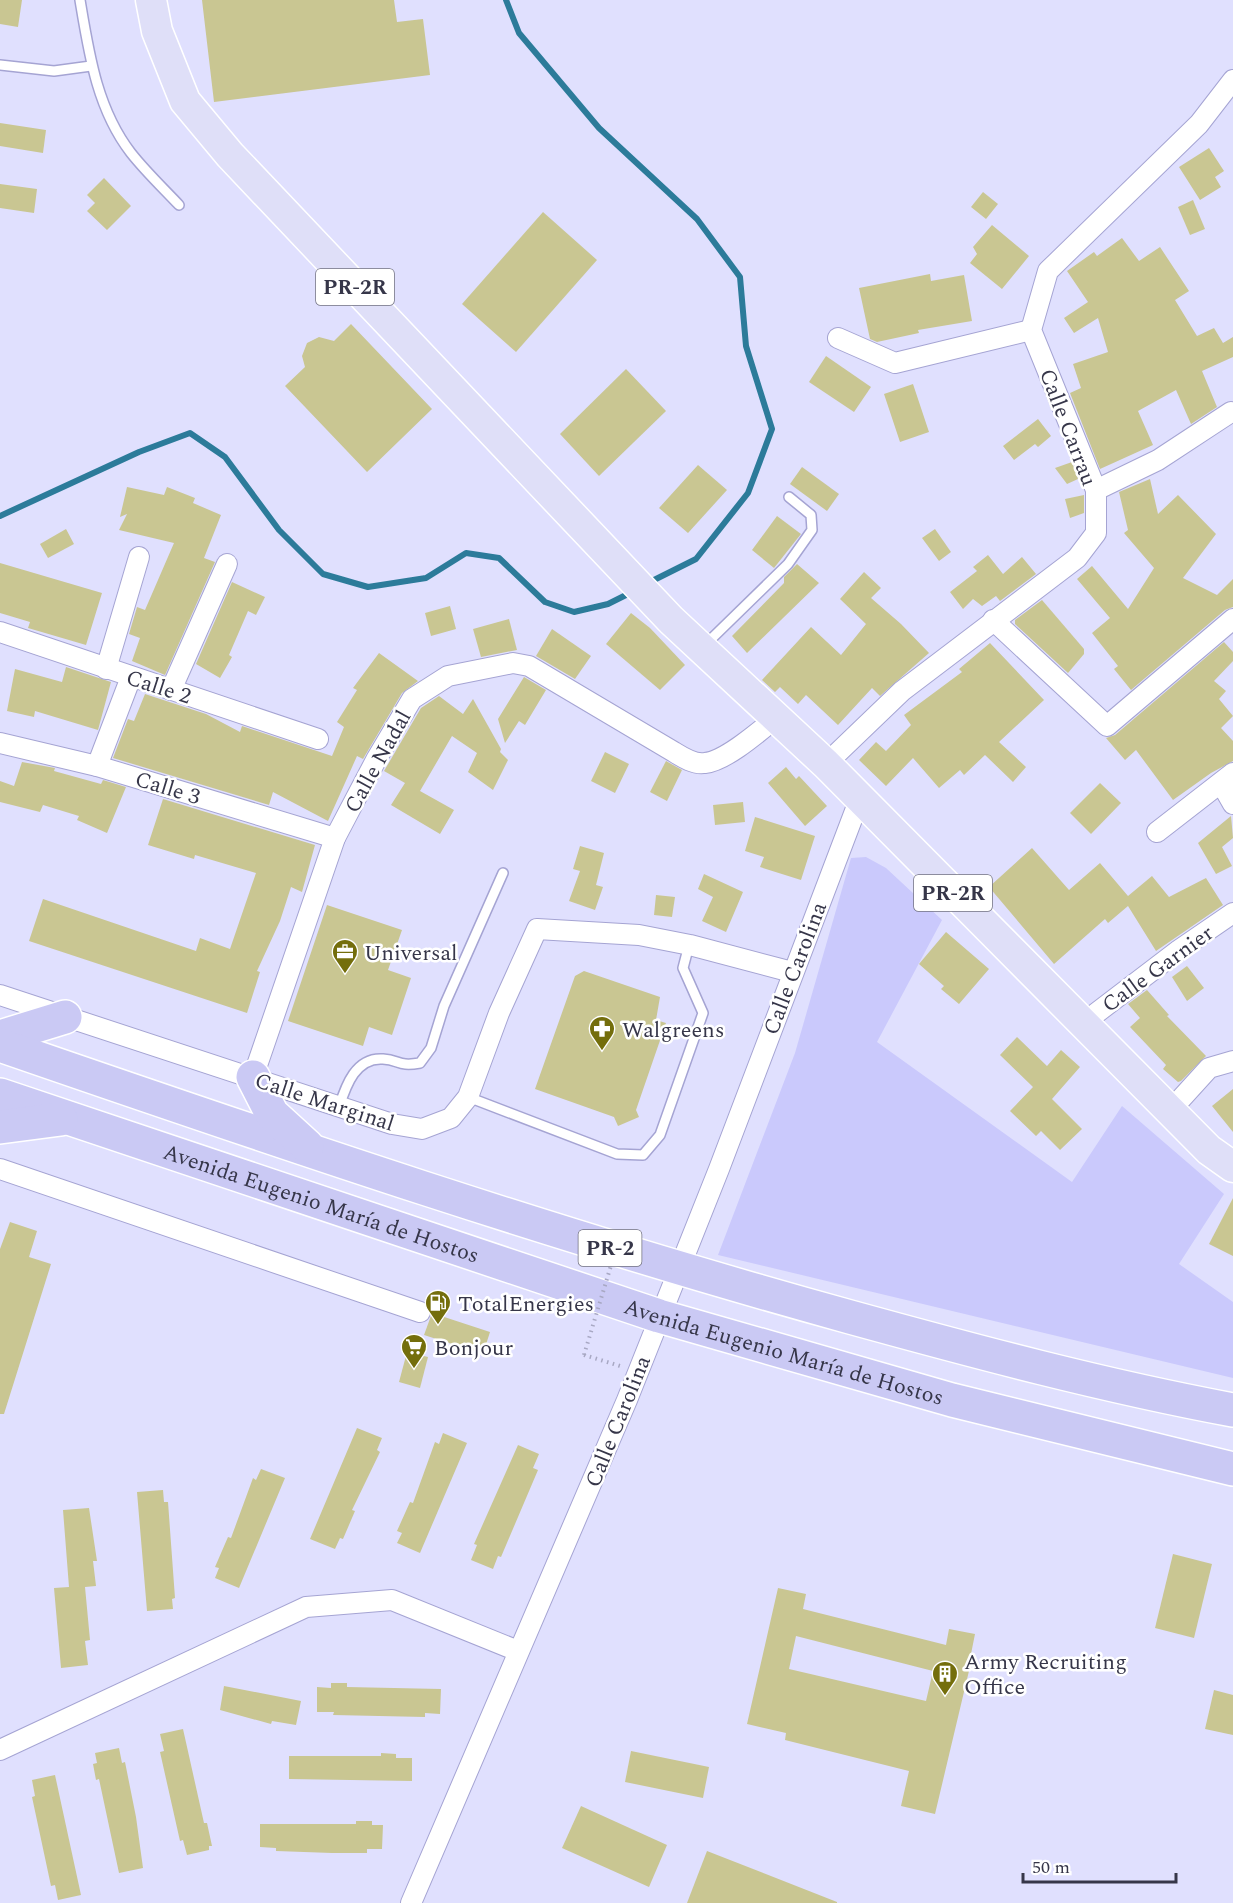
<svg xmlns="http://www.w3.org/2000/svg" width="1233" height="1903" font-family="Spectral,serif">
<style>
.green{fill:#cac9fc}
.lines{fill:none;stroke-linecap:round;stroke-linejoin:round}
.stream{stroke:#2c7b9a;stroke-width:6}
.building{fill:#c9c692;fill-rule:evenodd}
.lane-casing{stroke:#a5a4d3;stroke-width:12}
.street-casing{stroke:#a5a4d3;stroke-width:22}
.primary-casing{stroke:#fff;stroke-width:33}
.highway-casing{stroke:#fff;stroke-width:36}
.path{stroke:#a8a8c3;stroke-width:4;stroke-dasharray:1.5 4.5;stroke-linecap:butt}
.lane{stroke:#fff;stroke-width:9}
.street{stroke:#fff;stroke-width:20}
.primary{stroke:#dfdff8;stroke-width:30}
.highway{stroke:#cac9f4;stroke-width:33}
.path-bridge{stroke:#a8a8c3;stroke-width:4;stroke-dasharray:1.5 4.5;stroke-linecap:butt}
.labels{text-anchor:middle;stroke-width:5;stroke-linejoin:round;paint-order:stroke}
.shield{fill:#fff;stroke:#727280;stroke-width:1.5}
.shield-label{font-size:21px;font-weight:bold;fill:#363649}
.street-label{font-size:22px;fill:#363649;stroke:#fff}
.poi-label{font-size:22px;fill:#363649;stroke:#fff;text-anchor:start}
</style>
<rect width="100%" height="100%" fill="#e0e0fe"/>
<path class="green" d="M866 857 886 868 942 920 877 1042 1072 1182 1122 1106 1224 1194 1179 1264 1233 1302V1378L718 1255 795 1053 851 858Z"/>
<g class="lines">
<g class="stream">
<path d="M506 0 519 33 599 128 697 219 740 277 746 346 772 429 748 493 696 559 648 583"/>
<path d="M0 516 139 452 190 433 225 457 279 530 323 574 368 587 426 578 466 553 499 558 545 602 574 612 608 604 634 591"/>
</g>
</g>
<g class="building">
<path d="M0 0H22L18 27 0 24Z"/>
<path d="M202 0H394L397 22 423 19 430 75 214 102Z"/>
<path d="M0 123 46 130 43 153 0 146Z"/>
<path d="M1209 148 1224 171 1215 177 1221 187 1200 200 1179 167Z"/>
<path d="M104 178 131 206 107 230 87 211 95 203 87 195Z"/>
<path d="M0 184 37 189 34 213 0 208Z"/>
<path d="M983 192 998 204 986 219 971 207Z"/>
<path d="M1193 200 1205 229 1190 235 1178 207Z"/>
<path d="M543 212 597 260 516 352 462 304Z"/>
<path d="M992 225 1029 256 1002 289 970 263 977 254 973 247Z"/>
<path d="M1122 238 1139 261 1160 247 1189 291 1175 300 1197 336 1214 328 1223 343 1233 337V357L1202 371 1217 407 1191 424 1176 390 1138 411 1153 445 1100 469 1070 393 1081 388 1073 364 1108 352 1098 318 1074 333 1064 318 1088 302 1067 271 1094 252 1097 256Z"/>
<path d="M930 274 931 281 964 275 972 321 918 330 919 333 877 342 870 339 859 288Z"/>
<path d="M351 324 432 409 367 472 285 386 305 367 302 356 307 343 319 337 334 341Z"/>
<path d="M826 356 871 387 854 412 809 382Z"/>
<path d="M626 369 666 411 599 476 560 434Z"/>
<path d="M913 384 929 432 900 442 884 394Z"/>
<path d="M1038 419 1051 436 1038 447 1035 444 1014 460 1003 446Z"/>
<path d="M1072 462 1078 479 1067 484 1055 468Z"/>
<path d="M698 465 727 490 688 533 659 508Z"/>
<path d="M802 467 839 494 827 511 790 484Z"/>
<path d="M1150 479 1158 514 1178 495 1216 534 1183 578 1217 595 1233 579V607L1225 610 1131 690 1114 669 1118 666 1092 633 1110 618 1077 579 1092 566 1128 609 1154 568 1124 533 1128 530 1119 492Z"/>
<path d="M127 487 164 495 167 487 195 498 193 503 221 515 204 558 215 562 165 675 132 661 140 638 129 634 137 607 145 610 174 543 119 530 127 514 120 517Z"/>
<path d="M1084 495V513L1070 518 1065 499Z"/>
<path d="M777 516 801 534 774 568 752 550Z"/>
<path d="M66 529 74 544 48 558 40 544Z"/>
<path d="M935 529 951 552 939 561 922 538Z"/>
<path d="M988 555 1003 574 1022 557 1036 574 1000 601 996 596 982 606 973 599 963 609 950 592 977 571 973 567Z"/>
<path d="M0 563 102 593 86 645 28 628 30 622 0 613Z"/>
<path d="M797 564 819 583 747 653 732 636 784 583V577Z"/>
<path d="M864 572 881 588 871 598 901 624 929 653 880 696 872 688 838 725 806 695 798 704 780 687 775 692 762 680 811 627 841 655 866 624 840 599Z"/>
<path d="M232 582 265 597 256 615 248 611 229 655 232 657 220 678 196 664Z"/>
<path d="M1042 600 1084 649V654L1068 673 1015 624V620Z"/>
<path d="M450 606 456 629 431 636 425 613Z"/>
<path d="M631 613 650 628 685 665 660 690 606 644Z"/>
<path d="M509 619 517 650 481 657 473 629Z"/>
<path d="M552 629 591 656 575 679 536 656Z"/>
<path d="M1224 642 1233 652V661L1214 681 1226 691 1219 699 1233 716 1221 728 1233 741V761L1211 773 1173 800 1136 750 1125 760 1106 738 1115 735Z"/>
<path d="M990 643 1044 700 999 742 1026 767 1013 782 985 755 964 775 960 770 939 788 913 758 886 786 859 760 876 742 886 751 911 725 904 715 962 672 959 669Z"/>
<path d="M379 653 418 681 402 693 363 759 357 756 328 821 273 792 269 805 113 758 128 719 134 721 145 694 206 714 240 732 242 726 332 756 344 727 337 722 357 690 353 688Z"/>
<path d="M66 667 111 682 98 730 35 711 34 717 7 711 15 669 62 682Z"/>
<path d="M524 677 546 690 525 725 519 721 505 743 498 719Z"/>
<path d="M439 696 463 714 473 699 501 749 500 752 508 760 493 790 468 772 477 753 452 736 420 791 454 810 440 834 391 805 405 783 384 771 421 708Z"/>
<path d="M605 752 629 764 615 793 591 781Z"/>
<path d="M666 761 682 770 667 801 650 792Z"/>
<path d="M22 762 55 768 54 771 101 784 103 780 126 787 107 833 77 820 79 816 43 805 40 812 0 802V781L14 786Z"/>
<path d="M786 767 796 779 799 776 827 806 805 826 768 783Z"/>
<path d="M1100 783 1121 803 1091 834 1070 813Z"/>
<path d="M163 799 315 845 302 892 291 887 280 921 257 971 260 972 247 1013 29 941 43 899 196 951 200 938 230 949 256 873 195 855 194 859 148 845Z"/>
<path d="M743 802 745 822 715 825 713 805Z"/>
<path d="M1231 816 1233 838 1222 847 1232 866 1216 874 1198 843Z"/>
<path d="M755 817 815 836 801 880 760 867 764 857 745 851Z"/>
<path d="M580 846 604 853 596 885 603 887 595 910 569 901 580 871 573 869Z"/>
<path d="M1032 848 1069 890 1100 863 1128 896 1152 876 1169 897 1206 878 1223 905 1156 951 1128 906 1108 923 1105 919 1054 964 989 887Z"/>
<path d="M704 874 743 892 726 932 702 921 713 897 698 889Z"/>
<path d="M656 895 675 897 672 917 654 915Z"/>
<path d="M327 905 402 930 388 970 411 978 392 1035 369 1027 363 1046 288 1021Z"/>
<path d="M946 932 989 969 959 1004 941 989 944 986 919 964Z"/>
<path d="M1187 966 1204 988 1187 1001 1172 977Z"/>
<path d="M584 971 660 997 656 1020 666 1023 636 1110 639 1117 618 1126 614 1117 535 1089 575 976Z"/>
<path d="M1147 990 1169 1015 1167 1016 1206 1056 1181 1081 1178 1082 1163 1069 1166 1065 1130 1027 1140 1018 1128 1004Z"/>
<path d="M1017 1037 1047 1066 1061 1050 1080 1067 1052 1099 1082 1129 1060 1150 1041 1131 1036 1136 1010 1111 1033 1087 1000 1055Z"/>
<path d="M1233 1089V1132L1212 1106Z"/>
<path d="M1233 1198V1256L1209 1244Z"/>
<path d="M10 1222 37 1231 29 1257 51 1264 4 1414H0V1249Z"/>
<path d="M432 1313 490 1332 483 1354 424 1335Z"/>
<path d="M407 1352 428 1357 420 1388 399 1382Z"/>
<path d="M357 1428 382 1438 377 1450 380 1452 352 1510 355 1511 343 1539 340 1538 335 1549 310 1539Z"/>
<path d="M443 1433 467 1443 420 1553 397 1543 402 1533 397 1531 410 1502 413 1503 435 1442 439 1444Z"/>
<path d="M518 1445 539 1454 533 1468 538 1470 501 1557 498 1556 493 1569 471 1560 477 1545 474 1544Z"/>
<path d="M261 1469 285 1478 239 1588 215 1578 219 1568 215 1567 228 1537 231 1538 253 1478 256 1480Z"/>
<path d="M163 1490 164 1502H168L175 1598 172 1599 173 1609 147 1611 137 1492Z"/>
<path d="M89 1508 97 1561H93L96 1586 85 1587 90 1640 85 1641 88 1665 61 1668 54 1588 69 1587 63 1510Z"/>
<path d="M1173 1554 1212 1564 1194 1638 1155 1628Z"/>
<path d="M778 1588 806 1594 803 1609 946 1645 949 1629 975 1634 971 1654H973L935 1814 901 1806 909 1771 785 1740 786 1733 747 1724ZM796 1636 933 1671 926 1701 789 1669Z"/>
<path d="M331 1683H347V1687L441 1689 440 1714 425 1713V1717L333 1715 334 1712H317V1687L331 1688Z"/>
<path d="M224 1686 301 1701 296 1725 272 1721 271 1724 220 1710Z"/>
<path d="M1214 1690 1233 1695V1735L1205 1729Z"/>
<path d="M183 1729 204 1823H207L212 1846H209V1850L187 1855 183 1840 180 1841 160 1752 164 1751 160 1734Z"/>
<path d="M119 1748 122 1763 125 1762 136 1817 143 1868 119 1873 99 1779 96 1780 93 1764 97 1763 95 1753Z"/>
<path d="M631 1751 709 1767 703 1798 625 1782Z"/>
<path d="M381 1753 396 1754V1758H412V1781L289 1779V1756H381Z"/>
<path d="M55 1775 81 1895 58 1900 55 1885 51 1886 32 1797 35 1796 32 1780Z"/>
<path d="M581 1806 667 1845 649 1887 562 1848Z"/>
<path d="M356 1821H372V1825H383L382 1849H367V1853H332L276 1851V1848L260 1847V1824H356Z"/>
<path d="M707 1851 837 1902V1903H687Z"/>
</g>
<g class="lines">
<defs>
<g id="lane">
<path d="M80 0C89 54 97 109 131 153 146 172 163 188 179 205"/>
<path d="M0 65 54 71 91 66"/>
<path d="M705 645 788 564 812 530 811 515 789 497"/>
<path d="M468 1097 617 1154 643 1155 660 1135 703 1013 683 968 689 945"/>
<path d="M339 1107C346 1085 356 1057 383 1059 400 1060 398 1067 420 1063L431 1048 444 1006 503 873"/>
</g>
<g id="street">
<path d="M838 338 895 363 1031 330"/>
<path d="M1096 490 1158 460 1231 412"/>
<path d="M993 620 1107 726 1233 619"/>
<path d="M0 632 318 739"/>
<path d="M106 669 139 557"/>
<path d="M171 690 227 564"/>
<path d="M0 743 97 766 335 838"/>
<path d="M826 764 902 691 1077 558 1096 533V490L1031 330 1048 271 1199 124 1233 80"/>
<path d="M97 766 131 677"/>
<path d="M1221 783 1233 804"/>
<path d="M1157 832 1233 773"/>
<path d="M0 995 392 1124 422 1129 451 1118 468 1097 499 1013 537 929 639 935 690 945 792 972"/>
<path d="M1082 1024 1179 950 1233 913"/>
<path d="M253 1077 335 838 377 758 412 699 448 676 513 663 529 666 674 752C682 757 694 765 705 763 726 761 761 730 777 717"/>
<path d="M1169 1112 1209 1068 1233 1061"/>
<path d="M0 1169 420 1312"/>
<path d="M0 1750 306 1607 392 1600 518 1651"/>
<path d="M411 1903 627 1400 719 1169 860 798"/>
</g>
<path id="primary" d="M151 0 157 31 185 101 230 155 671 620 826 764 1209 1150 1233 1167"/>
<g id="highway">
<path d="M0 1037 65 1017"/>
<path d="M0 1045C281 1142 563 1238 850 1317 977 1352 1104 1386 1233 1410"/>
<path d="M253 1077 272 1114 307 1146"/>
<path id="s1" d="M0 1095 659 1316 952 1400 1233 1469"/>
<path d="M0 1127 61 1119"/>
</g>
</defs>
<use href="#lane" class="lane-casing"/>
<use href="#street" class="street-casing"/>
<use href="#primary" class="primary-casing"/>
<use href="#highway" class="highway-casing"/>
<path class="path" d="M584 1355 620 1366"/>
<use href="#lane" class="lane"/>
<use href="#street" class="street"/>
<use href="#primary" class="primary"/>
<use href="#highway" class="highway"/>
<path class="path-bridge" d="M584 1355 622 1229"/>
</g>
<defs>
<symbol id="office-pin" viewBox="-11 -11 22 30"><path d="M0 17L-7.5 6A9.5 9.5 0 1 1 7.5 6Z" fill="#746e0c" stroke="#fff"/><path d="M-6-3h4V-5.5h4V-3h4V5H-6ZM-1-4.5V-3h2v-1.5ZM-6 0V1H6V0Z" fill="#fff"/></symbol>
<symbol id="pharmacy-pin" viewBox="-11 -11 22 30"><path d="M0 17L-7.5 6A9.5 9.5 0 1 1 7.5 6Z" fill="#746e0c" stroke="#fff"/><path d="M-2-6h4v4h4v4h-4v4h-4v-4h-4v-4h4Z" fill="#fff"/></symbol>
<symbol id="fuel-pin" viewBox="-11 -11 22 30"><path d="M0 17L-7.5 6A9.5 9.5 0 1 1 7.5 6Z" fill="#746e0c" stroke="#fff"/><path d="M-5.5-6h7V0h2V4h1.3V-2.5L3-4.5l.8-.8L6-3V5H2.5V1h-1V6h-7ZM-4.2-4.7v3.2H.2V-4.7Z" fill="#fff"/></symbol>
<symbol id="supermarket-pin" viewBox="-11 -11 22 30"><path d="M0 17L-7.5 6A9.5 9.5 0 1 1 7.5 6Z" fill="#746e0c" stroke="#fff"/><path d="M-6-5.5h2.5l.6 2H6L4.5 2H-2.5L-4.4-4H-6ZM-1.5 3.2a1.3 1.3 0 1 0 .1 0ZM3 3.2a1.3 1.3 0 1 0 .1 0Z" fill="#fff"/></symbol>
<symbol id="building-pin" viewBox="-11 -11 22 30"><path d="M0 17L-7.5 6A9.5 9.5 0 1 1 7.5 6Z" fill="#746e0c" stroke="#fff"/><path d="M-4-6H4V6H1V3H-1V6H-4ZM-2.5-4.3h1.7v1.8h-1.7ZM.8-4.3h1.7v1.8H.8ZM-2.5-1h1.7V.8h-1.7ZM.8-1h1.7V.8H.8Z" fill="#fff"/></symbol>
</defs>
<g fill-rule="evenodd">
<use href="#office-pin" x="330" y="937" width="30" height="40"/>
<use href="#pharmacy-pin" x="587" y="1014" width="30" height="40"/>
<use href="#fuel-pin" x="423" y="1288" width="30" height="40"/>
<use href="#supermarket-pin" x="399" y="1332" width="30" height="40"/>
<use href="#building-pin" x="930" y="1659" width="30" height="40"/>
</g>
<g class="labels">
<g class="shield">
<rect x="316" y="269" width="78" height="36" rx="4.5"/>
<rect x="914" y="875" width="78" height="36" rx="4.5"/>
<rect x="578.5" y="1230" width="63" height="36" rx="4.5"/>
</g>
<g class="shield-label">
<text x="355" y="294">PR-2R</text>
<text x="953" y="900">PR-2R</text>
<text x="610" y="1255">PR-2</text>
</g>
<g class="street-label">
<text transform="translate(1069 427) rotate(69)" y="8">Calle Carrau</text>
<text transform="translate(159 686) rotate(18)" y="8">Calle 2</text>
<text transform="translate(377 761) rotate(-61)" y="8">Calle Nadal</text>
<text transform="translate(168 787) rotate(17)" y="8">Calle 3</text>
<text transform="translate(794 968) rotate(-69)" y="8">Calle Carolina</text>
<text transform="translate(1157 968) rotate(-36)" y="8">Calle Garnier</text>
<text transform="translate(325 1101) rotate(18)" y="8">Calle Marginal</text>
<text dy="8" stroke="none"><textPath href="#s1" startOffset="339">Avenida Eugenio María de Hostos</textPath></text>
<text dy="8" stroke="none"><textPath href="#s1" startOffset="825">Avenida Eugenio María de Hostos</textPath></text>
<text transform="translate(617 1421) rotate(-68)" y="8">Calle Carolina</text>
</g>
<g class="poi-label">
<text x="364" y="960">Universal</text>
<text x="622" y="1037">Walgreens</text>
<text x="458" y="1311">TotalEnergies</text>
<text x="434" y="1355">Bonjour</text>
<text x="964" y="1669">Army Recruiting<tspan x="964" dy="25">Office</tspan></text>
</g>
</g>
<path d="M1023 1873v9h153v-9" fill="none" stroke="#363649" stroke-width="3"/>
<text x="1032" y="1873" font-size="18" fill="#363649" stroke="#ffffff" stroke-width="4.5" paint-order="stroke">50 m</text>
</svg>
